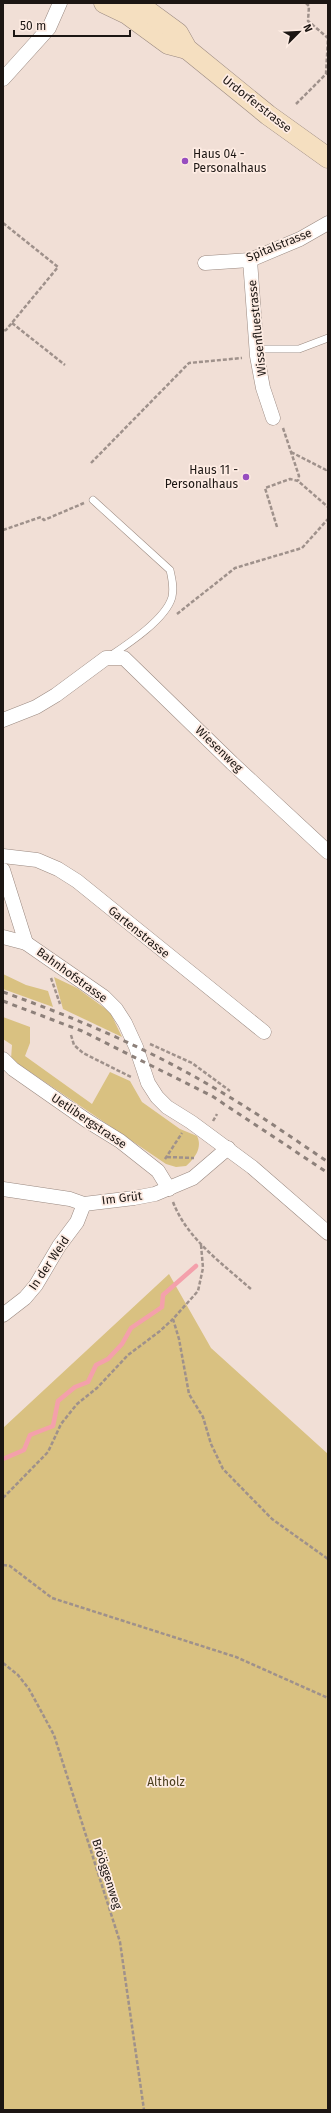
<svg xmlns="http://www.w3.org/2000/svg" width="331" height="2113" font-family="'Fira Sans',sans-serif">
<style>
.green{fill:#d9c181}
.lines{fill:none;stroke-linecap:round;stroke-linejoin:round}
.stream{stroke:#f4a0ab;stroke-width:4.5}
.lane-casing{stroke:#9a8980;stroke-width:8}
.street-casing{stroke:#9a8980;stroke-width:15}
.secondary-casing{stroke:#9a8980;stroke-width:21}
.path{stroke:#9f918b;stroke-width:2.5;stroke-dasharray:4 2;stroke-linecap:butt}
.lane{stroke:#fff;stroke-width:7}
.street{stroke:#fff;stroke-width:14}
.secondary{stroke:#f5dfc0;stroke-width:20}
.rail{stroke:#8d807a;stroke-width:3;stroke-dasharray:5 5;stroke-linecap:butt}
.poi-dot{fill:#974dbf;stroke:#feece3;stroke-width:1.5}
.labels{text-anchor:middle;stroke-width:3.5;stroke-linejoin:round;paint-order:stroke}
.street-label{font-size:12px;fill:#1c1613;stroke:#feece3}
.poi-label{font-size:12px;fill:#1c1613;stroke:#feece3;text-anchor:start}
.park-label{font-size:12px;fill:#4b3f1e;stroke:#feece3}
</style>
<rect width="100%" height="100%" fill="#f1dfd6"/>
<g class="green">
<path d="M3 974 26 985 48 991 53 1007 3 989Z"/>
<path d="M54 977 77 988 110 1012 122 1037 63 1009Z"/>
<path d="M3 1017 30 1027V1043L25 1056 92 1104 110 1072 130 1081 142 1102 180 1129 197 1136C203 1148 194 1159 186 1166L176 1167 166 1164 11 1059 12 1045 3 1039Z"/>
<path d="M169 1274 211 1348 328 1454V2110H3V1428Z"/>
</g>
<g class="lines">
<path class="stream" d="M3 1459 24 1450 30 1435 53 1426 58 1401 75 1387 88 1382 96 1365 108 1359 122 1344 131 1328 162 1307 163 1295 196 1266"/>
<defs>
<g id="lane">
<path d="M256 349H299L328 338"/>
<path d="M93 500 170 570C172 579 174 587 172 597 166 619 128 644 110 656"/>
</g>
<g id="street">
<path d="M3 79 49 28 60 3"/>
<path d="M250 260 257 356 263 388 273 418"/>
<path d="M205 263 250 260 300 239 328 223"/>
<path d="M3 720 36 707 56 695 106 658H124L232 763 328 852"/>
<path d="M3 856 37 860 58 869 77 881 264 1032"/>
<path d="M3 870 26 943"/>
<path d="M3 937 26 943 104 997 116 1009 125 1023 136 1047 148 1083 157 1097 167 1107 191 1122 252 1167 328 1233"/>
<path d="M3 1059 13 1069 86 1120 120 1141 158 1171 169 1189"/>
<path d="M3 1189 70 1199 84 1204 134 1198 155 1194 193 1178 228 1148"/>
<path d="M3 1315 25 1298 36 1285 59 1246 77 1222 84 1204"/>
</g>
<g id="secondary">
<path d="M104 3 127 14 168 44 187 49"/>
<path d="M137 3 178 33 187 49 268 115 328 158"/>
</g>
</defs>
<use href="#lane" class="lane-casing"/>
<use href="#street" class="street-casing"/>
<use href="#secondary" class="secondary-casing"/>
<g class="path">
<path d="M296 104 326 74 328 38 308 21 309 6 306 3"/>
<path d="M3 223 58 267 6 330 3 331"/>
<path d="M12 323 65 365"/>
<path d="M283 428 299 476 298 481"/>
<path d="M291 452 326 470 328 469"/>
<path d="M91 463 189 363 242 358"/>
<path d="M277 527 265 488 290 479 298 481 328 507"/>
<path d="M3 530 41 517 44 520 84 503"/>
<path d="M177 614 235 568 302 548 328 519"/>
<path d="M51 978 60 1004"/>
<path d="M71 1035 74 1045 83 1053 131 1077"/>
<path d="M150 1044 192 1063 230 1091"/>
<path d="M213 1121 217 1114"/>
<path d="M167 1157 194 1158"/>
<path d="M165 1159 182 1133"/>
<path d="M173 1202C187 1239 223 1264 252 1290"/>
<path d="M201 1245 203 1268 198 1291 173 1319 179 1339 189 1394 203 1417 211 1444 223 1469 272 1519 328 1559"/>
<path d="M3 1498 48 1452 61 1424 77 1404 97 1388 128 1355 160 1331 173 1319"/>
<path d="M3 1565 10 1566 52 1598 236 1657 328 1698"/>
<path d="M3 1663 18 1675 29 1689 54 1735 120 1942 144 2110"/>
</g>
<use href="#lane" class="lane"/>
<use href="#street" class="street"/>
<use href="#secondary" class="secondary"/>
<g class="rail">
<path d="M3 992C76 1018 149 1049 216 1089 254 1111 291 1137 328 1162"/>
<path d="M3 1001 82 1031 212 1096 328 1173"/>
</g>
</g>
<g class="poi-dot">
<circle cx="185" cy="161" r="4"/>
<circle cx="246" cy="477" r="4"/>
</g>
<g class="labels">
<g class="street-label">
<text transform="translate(257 104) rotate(38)" y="4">Urdorferstrasse</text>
<text transform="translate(279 245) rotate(-22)" y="4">Spitalstrasse</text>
<text transform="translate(257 328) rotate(-96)" y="4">Wissenfluestrasse</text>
<text transform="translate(219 749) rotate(44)" y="4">Wiesenweg</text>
<text transform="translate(139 932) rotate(39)" y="4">Gartenstrasse</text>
<text transform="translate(72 975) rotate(36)" y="4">Bahnhofstrasse</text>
<text transform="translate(89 1121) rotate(34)" y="4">Uetlibergstrasse</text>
<text transform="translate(122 1198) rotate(-7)" y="4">Im Grüt</text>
<text transform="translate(49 1263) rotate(-56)" y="4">In der Weid</text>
<text transform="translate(107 1874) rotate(72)" y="4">Brööggenweg</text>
</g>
<g class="poi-label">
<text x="193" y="158">Haus 04 -<tspan x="193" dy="14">Personalhaus</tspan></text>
<text x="238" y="474" text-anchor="end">Haus 11 -<tspan x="238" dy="14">Personalhaus</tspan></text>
</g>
<g class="park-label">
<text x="166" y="1786">Altholz</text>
</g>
</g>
<rect width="331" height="2113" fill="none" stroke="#1c1613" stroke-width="8"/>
<g transform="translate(299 32) rotate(66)" stroke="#feece3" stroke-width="3" paint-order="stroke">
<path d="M0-3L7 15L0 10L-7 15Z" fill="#1c1613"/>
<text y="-6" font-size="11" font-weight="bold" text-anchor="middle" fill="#1c1613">N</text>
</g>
<path d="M14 30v6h116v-6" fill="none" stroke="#1c1613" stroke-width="2"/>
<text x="20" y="30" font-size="12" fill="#1c1613" stroke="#feece3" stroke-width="3" paint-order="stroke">50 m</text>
</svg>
